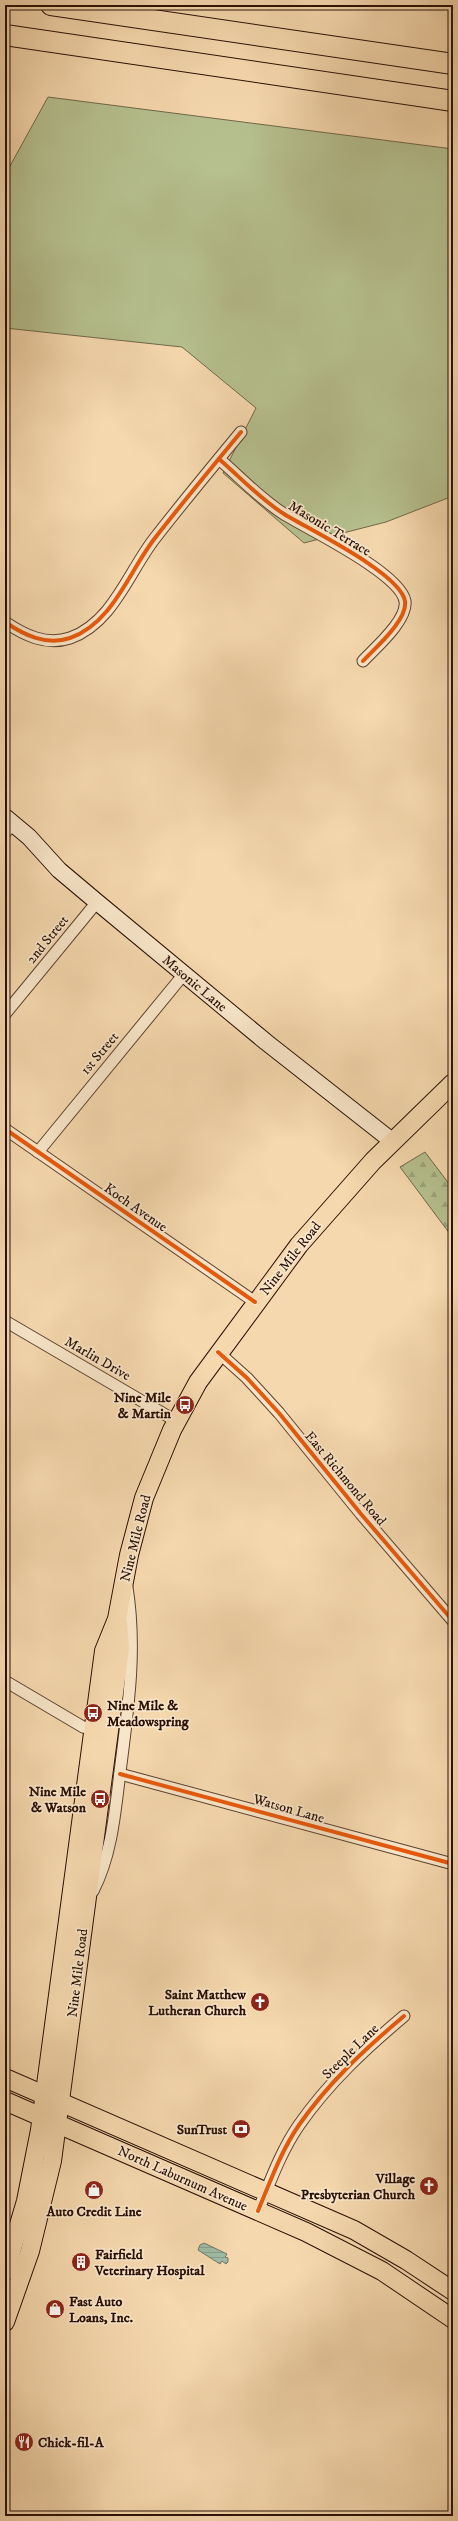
<svg xmlns="http://www.w3.org/2000/svg" width="458" height="2521" font-family="'IM FELL DW Pica',serif">
<style>
.green{fill:#b6c08f;stroke:#70684a}
.forest{fill:url(#forest-firs);stroke:#70684a}
.water{fill:url(#water-rules);stroke:#6f7766}
.lines{fill:none;stroke-linecap:round;stroke-linejoin:round}
.minor-casing{stroke:#5c4230;stroke-width:13}
.secondary-casing{stroke:#291006;stroke-width:18}
.primary-casing{stroke:#291006;stroke-width:20}
.motorway-casing{stroke:#291006;stroke-width:22}
.minor{stroke:#f9e6ca;stroke-width:11}
.secondary{stroke:#f9e6ca;stroke-width:16}
.primary{stroke:#f6d8ae;stroke-width:18}
.motorway{stroke:#f6d8ae;stroke-width:20}
.cycleway-casing{stroke:#f9e6ca;stroke-width:6}
.cycleway{stroke:#e8590c;stroke-width:4}
.labels{text-anchor:middle;stroke-width:3.5;stroke-linejoin:round;paint-order:stroke}
.street-label{font-size:14px;fill:#291006;stroke:#f9e6ca}
.poi-label{font-size:14px;font-weight:bold;fill:#291006;stroke:#f9e6ca;text-anchor:end}
</style>
<defs>
<pattern id="forest-firs" width="22" height="20" patternUnits="userSpaceOnUse"><rect width="22" height="20" fill="#b6c08f"/><path d="M5 1l3.5 6h-7zM16 11l3.5 6h-7z" fill="#9ca47a"/></pattern>
<pattern id="water-rules" width="6" height="5" patternUnits="userSpaceOnUse"><rect width="6" height="5" fill="#9ebba6"/><path d="M0 2.5h6" fill="none" stroke="#88a08d"/></pattern>
</defs>
<rect width="100%" height="100%" fill="#f6d8ae"/>
<filter id="stains"><feTurbulence type="fractalNoise" baseFrequency=".005" numOctaves="4"/><feColorMatrix values="0 0 0 0 .2 0 0 0 0 .09 0 0 0 0 .02 0 0 0 .5 -.17"/></filter>
<radialGradient id="worn" r=".72"><stop offset=".6" stop-color="#630" stop-opacity="0"/><stop offset="1" stop-color="#630" stop-opacity=".3"/></radialGradient>
<path class="green" d="M48 97 453 149V496L386 522 304 543 223 473 256 408 182 347 5 328V175Z"/>
<path class="forest" d="M425 1152 453 1189V1238L400 1167Z"/>
<path class="water" d="M204 2243 227 2254 225 2257 228 2258V2262L226 2264 222 2261 220 2264 198 2250 200 2245Z"/>
<g class="lines">
<defs>
<g id="minor">
<path d="M219 459C240 477 260 499 284 514 308 529 400 573 405 601 408 620 375 648 363 661"/>
<path d="M5 622C24 635 46 646 70 638 113 623 129 571 155 538 183 502 212 467 241 432"/>
<path d="M5 833 13 823"/>
<path d="M5 1014 97 902"/>
<path d="M5 1129 255 1302"/>
<path d="M38 1152 184 974"/>
<path d="M5 1321 176 1421"/>
<path d="M218 1352 247 1378 279 1413 361 1514 453 1621"/>
<path d="M5 1681 83 1727 99 1730"/>
<path d="M120 1774 453 1864"/>
<path d="M93 1891C112 1854 115 1812 120 1772 128 1709 137 1650 127 1587"/>
<path d="M258 2211C270 2182 281 2151 299 2125 329 2082 365 2049 404 2016"/>
</g>
<path id="secondary" d="M5 817 29 837 59 870 97 902 266 1042 392 1141"/>
<g id="primary">
<path d="M5 2078 354 2230 406 2260 453 2291"/>
<path d="M5 2101 306 2232 382 2271 453 2319"/>
<path d="M5 2272 26 2201 40 2130 104 1651 117 1619 129 1555 144 1498 172 1430 198 1382 299 1245 373 1161 453 1083"/>
<path d="M5 2322 30 2251 52 2161 120 1648 118 1623"/>
</g>
<g id="motorway">
<path d="M51 5 453 64"/>
<path d="M5 35 453 101"/>
</g>
</defs>
<use href="#minor" class="minor-casing"/>
<use href="#secondary" class="secondary-casing"/>
<use href="#primary" class="primary-casing"/>
<use href="#motorway" class="motorway-casing"/>
<use href="#minor" class="minor"/>
<use href="#secondary" class="secondary"/>
<use href="#primary" class="primary"/>
<use href="#motorway" class="motorway"/>
<defs>
<g id="cycleway">
<path d="M219 459C240 477 260 499 284 514 308 529 400 573 405 601 408 620 375 648 363 661"/>
<path d="M5 622C24 635 46 646 70 638 113 623 129 571 155 538 183 502 212 467 241 432"/>
<path d="M5 1129 255 1302"/>
<path d="M218 1352 247 1378 279 1413 361 1514 453 1621"/>
<path d="M120 1774 453 1864"/>
<path d="M258 2211C270 2182 281 2151 299 2125 329 2082 365 2049 404 2016"/>
</g>
</defs>
<use href="#cycleway" class="cycleway-casing"/>
<use href="#cycleway" class="cycleway"/>
</g>
<defs>
<symbol id="bus-disc" viewBox="-11 -11 22 22"><circle r="9.5" fill="#8f2418" stroke="#f9e6ca"/><path d="M-5-6H5V4H4V6H2V4H-2V6H-4V4H-5ZM-3.5-4V0h7V-4ZM-3.5 1.2v1.5H-2V1.2ZM2 1.2v1.5H3.5V1.2Z" fill="#fff"/></symbol>
<symbol id="church-disc" viewBox="-11 -11 22 22"><circle r="9.5" fill="#8f2418" stroke="#f9e6ca"/><path d="M-1.2-6h2.4v3.5h3.3v2.4h-3.3V6h-2.4V-.1h-3.3v-2.4h3.3Z" fill="#fff"/></symbol>
<symbol id="bank-disc" viewBox="-11 -11 22 22"><circle r="9.5" fill="#8f2418" stroke="#f9e6ca"/><path d="M-6-4H6V4H-6ZM0-2.3a2.3 2.3 0 1 0 0 4.6a2.3 2.3 0 1 0 0-4.6Z" fill="#fff"/></symbol>
<symbol id="shop-disc" viewBox="-11 -11 22 22"><circle r="9.5" fill="#8f2418" stroke="#f9e6ca"/><path d="M-5-2.5h2.3a2.7 3.5 0 0 1 5.4 0H5L5.5 6h-11ZM-1.5-2.5h3a1.5 2.3 0 0 0-3 0Z" fill="#fff"/></symbol>
<symbol id="building-disc" viewBox="-11 -11 22 22"><circle r="9.5" fill="#8f2418" stroke="#f9e6ca"/><path d="M-4-6H4V6H1V3H-1V6H-4ZM-2.5-4.3h1.7v1.8h-1.7ZM.8-4.3h1.7v1.8H.8ZM-2.5-1h1.7V.8h-1.7ZM.8-1h1.7V.8H.8Z" fill="#fff"/></symbol>
<symbol id="restaurant-disc" viewBox="-11 -11 22 22"><circle r="9.5" fill="#8f2418" stroke="#f9e6ca"/><path d="M-5-6h1v4h1v-4h1v4h1v-4h1v5L-1.5 .5V6h-2V.5L-5-1ZM5-6V6H3V1.5H1.5Q1.5-4 5-6Z" fill="#fff"/></symbol>
</defs>
<g fill-rule="evenodd">
<use href="#bus-disc" x="174" y="1394" width="22" height="22"/>
<use href="#bus-disc" x="82" y="1702" width="22" height="22"/>
<use href="#bus-disc" x="89" y="1788" width="22" height="22"/>
<use href="#church-disc" x="249" y="1991" width="22" height="22"/>
<use href="#bank-disc" x="230" y="2118" width="22" height="22"/>
<use href="#church-disc" x="418" y="2175" width="22" height="22"/>
<use href="#shop-disc" x="83" y="2179" width="22" height="22"/>
<use href="#building-disc" x="70" y="2251" width="22" height="22"/>
<use href="#shop-disc" x="44" y="2298" width="22" height="22"/>
<use href="#restaurant-disc" x="13" y="2431" width="22" height="22"/>
</g>
<g class="labels">
<g class="street-label">
<text transform="translate(330 528) rotate(31)" y="5">Masonic Terrace</text>
<text transform="translate(47 939) rotate(-51)" y="5">2nd Street</text>
<text transform="translate(195 983) rotate(40)" y="5">Masonic Lane</text>
<text transform="translate(99 1053) rotate(-50)" y="5">1st Street</text>
<text transform="translate(136 1207) rotate(35)" y="5">Koch Avenue</text>
<text transform="translate(290 1258) rotate(-52)" y="5">Nine Mile Road</text>
<text transform="translate(98 1358) rotate(30)" y="5">Marlin Drive</text>
<text transform="translate(346 1478) rotate(50)" y="5">East Richmond Road</text>
<text transform="translate(135 1538) rotate(-76)" y="5">Nine Mile Road</text>
<text transform="translate(289 1808) rotate(16)" y="5">Watson Lane</text>
<text transform="translate(77 1973) rotate(-83)" y="5">Nine Mile Road</text>
<text transform="translate(350 2051) rotate(-44)" y="5">Steeple Lane</text>
<text transform="translate(183 2178) rotate(24)" y="5">North Laburnum Avenue</text>
</g>
<g class="poi-label">
<text x="171" y="1402">Nine Mile<tspan x="171" dy="16">&amp; Martin</tspan></text>
<text x="107" y="1710" text-anchor="start">Nine Mile &amp;<tspan x="107" dy="16">Meadowspring</tspan></text>
<text x="86" y="1796">Nine Mile<tspan x="86" dy="16">&amp; Watson</tspan></text>
<text x="246" y="1999">Saint Matthew<tspan x="246" dy="16">Lutheran Church</tspan></text>
<text x="227" y="2134">SunTrust</text>
<text x="415" y="2183">Village<tspan x="415" dy="16">Presbyterian Church</tspan></text>
<text x="94" y="2216" text-anchor="middle">Auto Credit Line</text>
<text x="95" y="2259" text-anchor="start">Fairfield<tspan x="95" dy="16">Veterinary Hospital</tspan></text>
<text x="69" y="2306" text-anchor="start">Fast Auto<tspan x="69" dy="16">Loans, Inc.</tspan></text>
<text x="38" y="2447" text-anchor="start">Chick-fil-A</text>
</g>
</g>
<rect width="458" height="2521" fill="none" stroke="#f6d8ae" stroke-width="20"/>
<rect x="6" y="6" width="446" height="2509" fill="none" stroke="#291006" stroke-width="2"/>
<rect x="10" y="10" width="438" height="2501" fill="none" stroke="#291006"/>
<rect width="100%" height="100%" filter="url(#stains)"/>
<rect width="100%" height="100%" fill="url(#worn)"/>
</svg>
